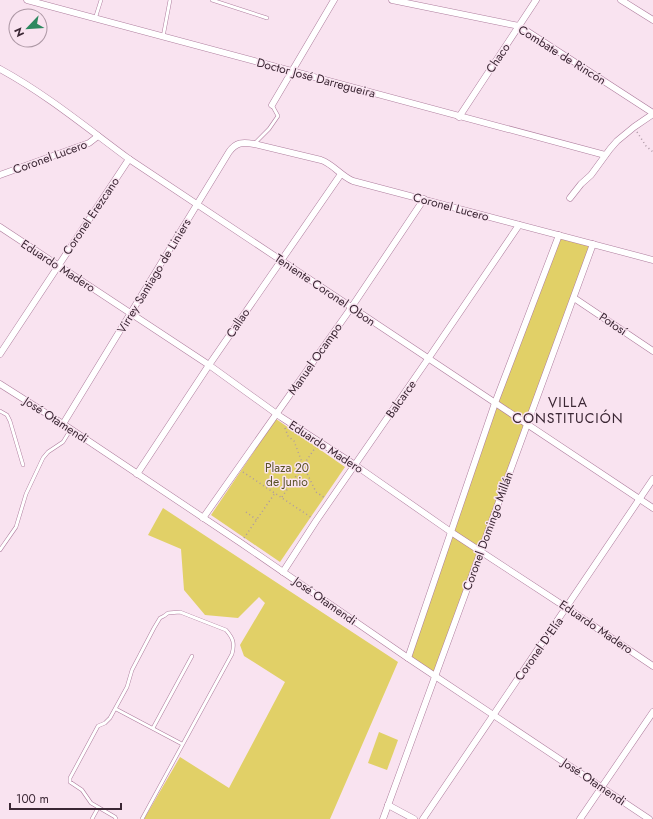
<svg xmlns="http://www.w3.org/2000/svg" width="653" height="819" font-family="Jost,sans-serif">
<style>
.green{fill:#e1d067}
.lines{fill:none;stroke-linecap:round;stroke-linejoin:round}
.service-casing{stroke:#ae7d9d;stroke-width:4}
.minor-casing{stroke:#ae7d9d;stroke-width:7}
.path{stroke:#ad98a5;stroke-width:1.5;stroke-dasharray:1 3;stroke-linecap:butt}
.service{stroke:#fff;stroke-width:3}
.minor{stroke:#fff;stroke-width:6}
.labels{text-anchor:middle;stroke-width:3;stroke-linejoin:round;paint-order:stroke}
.street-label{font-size:12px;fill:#3b2734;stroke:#f9e3f0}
.park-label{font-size:12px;fill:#595225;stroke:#f9e3f0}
.quarter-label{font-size:14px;letter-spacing:1px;fill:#3b2734;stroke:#f9e3f0}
</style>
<rect width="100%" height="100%" fill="#f9e3f0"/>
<g class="green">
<path d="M559 235 593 244 436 676 408 658 451 532Z"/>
<path d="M276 419 345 467 280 562 211 515Z"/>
<path d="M163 508 398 662 330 819H144L180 757 229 788 285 682 244 656 240 645 265 603 259 597 238 618 205 615 184 590 181 549 148 535Z"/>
<path d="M379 732 398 740 387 770 368 763Z"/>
</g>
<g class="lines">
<defs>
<g id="service">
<path d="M212 0 267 18"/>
<path d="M95 19 101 0"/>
<path d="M163 37 170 0"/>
<path d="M254 144 269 129 278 116 272 105"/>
<path d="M0 411 7 415 10 421 23 465"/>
<path d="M0 550 16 527 26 494 43 458 48 452 63 442 71 429"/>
<path d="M116 709 182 744"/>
<path d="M153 728 192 656"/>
<path d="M92 819 98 808"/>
<path d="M116 819 115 817 91 803 82 790 70 782V778L98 726 105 723 110 718 127 687 132 670 154 628 160 618 164 616 168 613 180 612 226 630C233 638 235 643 232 654L142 819"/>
</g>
<g id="minor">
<path d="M27 0 605 155"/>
<path d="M392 0 519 26 653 113"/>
<path d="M621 0 653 20"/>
<path d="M0 69C46 94 87 128 129 159L653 508"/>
<path d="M272 105 334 0"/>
<path d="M459 117 536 0"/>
<path d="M0 175 89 143 98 136"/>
<path d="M570 198 581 184 591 175 610 149 617 141 634 127 653 114"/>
<path d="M0 227 209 365 281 417 355 465 451 532 567 608 653 666"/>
<path d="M574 298 653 351"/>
<path d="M0 354 129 159"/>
<path d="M0 384 63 424 241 543 408 658 649 819"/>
<path d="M63 424 229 152C236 142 243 142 254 144L321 160C333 164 341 176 353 181L653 260"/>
<path d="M137 474 209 365 341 174"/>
<path d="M203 518 351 308 424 199"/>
<path d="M283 572 316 521 428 359 519 225"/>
<path d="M408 658 495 403 559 235"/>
<path d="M388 805 414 819"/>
<path d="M383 819 593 244"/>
<path d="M423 819 653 479"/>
<path d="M580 819 653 712"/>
</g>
</defs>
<use href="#service" class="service-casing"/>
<use href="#minor" class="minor-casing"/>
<g class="path">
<path d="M637 132 646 146 653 152"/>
<path d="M285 428 288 436 294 441 303 465 316 492 325 498"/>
<path d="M243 472 312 518"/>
<path d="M282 497 315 448"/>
<path d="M246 512 257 520"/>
<path d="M244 538 275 493"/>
</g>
<use href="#service" class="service"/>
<use href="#minor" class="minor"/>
</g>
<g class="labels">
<g class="street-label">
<text transform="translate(562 55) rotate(32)" y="4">Combate de Rincón</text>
<text transform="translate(498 58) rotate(-56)" y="4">Chaco</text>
<text transform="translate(316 78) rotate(15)" y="4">Doctor José Darregueira</text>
<text transform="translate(50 157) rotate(-20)" y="4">Coronel Lucero</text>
<text transform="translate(451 207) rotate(15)" y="4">Coronel Lucero</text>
<text transform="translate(91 216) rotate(-56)" y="4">Coronel Erezcano</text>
<text transform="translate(58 266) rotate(33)" y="4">Eduardo Madero</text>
<text transform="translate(154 276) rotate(-59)" y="4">Virrey Santiago de Liniers</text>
<text transform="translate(325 290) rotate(34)" y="4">Teniente Coronel Obon</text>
<text transform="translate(238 323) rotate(-56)" y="4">Callao</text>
<text transform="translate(613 324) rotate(34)" y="4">Potosí</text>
<text transform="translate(315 359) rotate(-55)" y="4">Manuel Ocampo</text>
<text transform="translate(401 399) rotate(-55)" y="4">Balcarce</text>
<text transform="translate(56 420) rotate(33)" y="4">José Otamendi</text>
<text transform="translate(326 447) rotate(33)" y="4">Eduardo Madero</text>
<text transform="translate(488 531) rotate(-70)" y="4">Coronel Domingo Millán</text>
<text transform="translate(325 601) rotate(35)" y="4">José Otamendi</text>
<text transform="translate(596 627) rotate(34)" y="4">Eduardo Madero</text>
<text transform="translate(539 649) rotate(-55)" y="4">Coronel D'Elía</text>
<text transform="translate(594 782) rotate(34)" y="4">José Otamendi</text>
</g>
<g class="park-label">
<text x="287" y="472">Plaza 20<tspan x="287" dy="14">de Junio</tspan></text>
</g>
<g class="quarter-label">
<text x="568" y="407">VILLA<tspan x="568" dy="16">CONSTITUCIÓN</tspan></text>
</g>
</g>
<g transform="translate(28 28) rotate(245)"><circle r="19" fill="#f9e3f0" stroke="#ad98a5"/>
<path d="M0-3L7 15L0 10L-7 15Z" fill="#2d8960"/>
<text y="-6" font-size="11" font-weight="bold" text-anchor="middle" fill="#3b2734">N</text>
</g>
<path d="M10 803v6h111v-6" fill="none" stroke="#3b2734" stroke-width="2"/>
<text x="16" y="803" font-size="12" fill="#3b2734" stroke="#f9e3f0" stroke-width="3" paint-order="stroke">100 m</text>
</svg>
